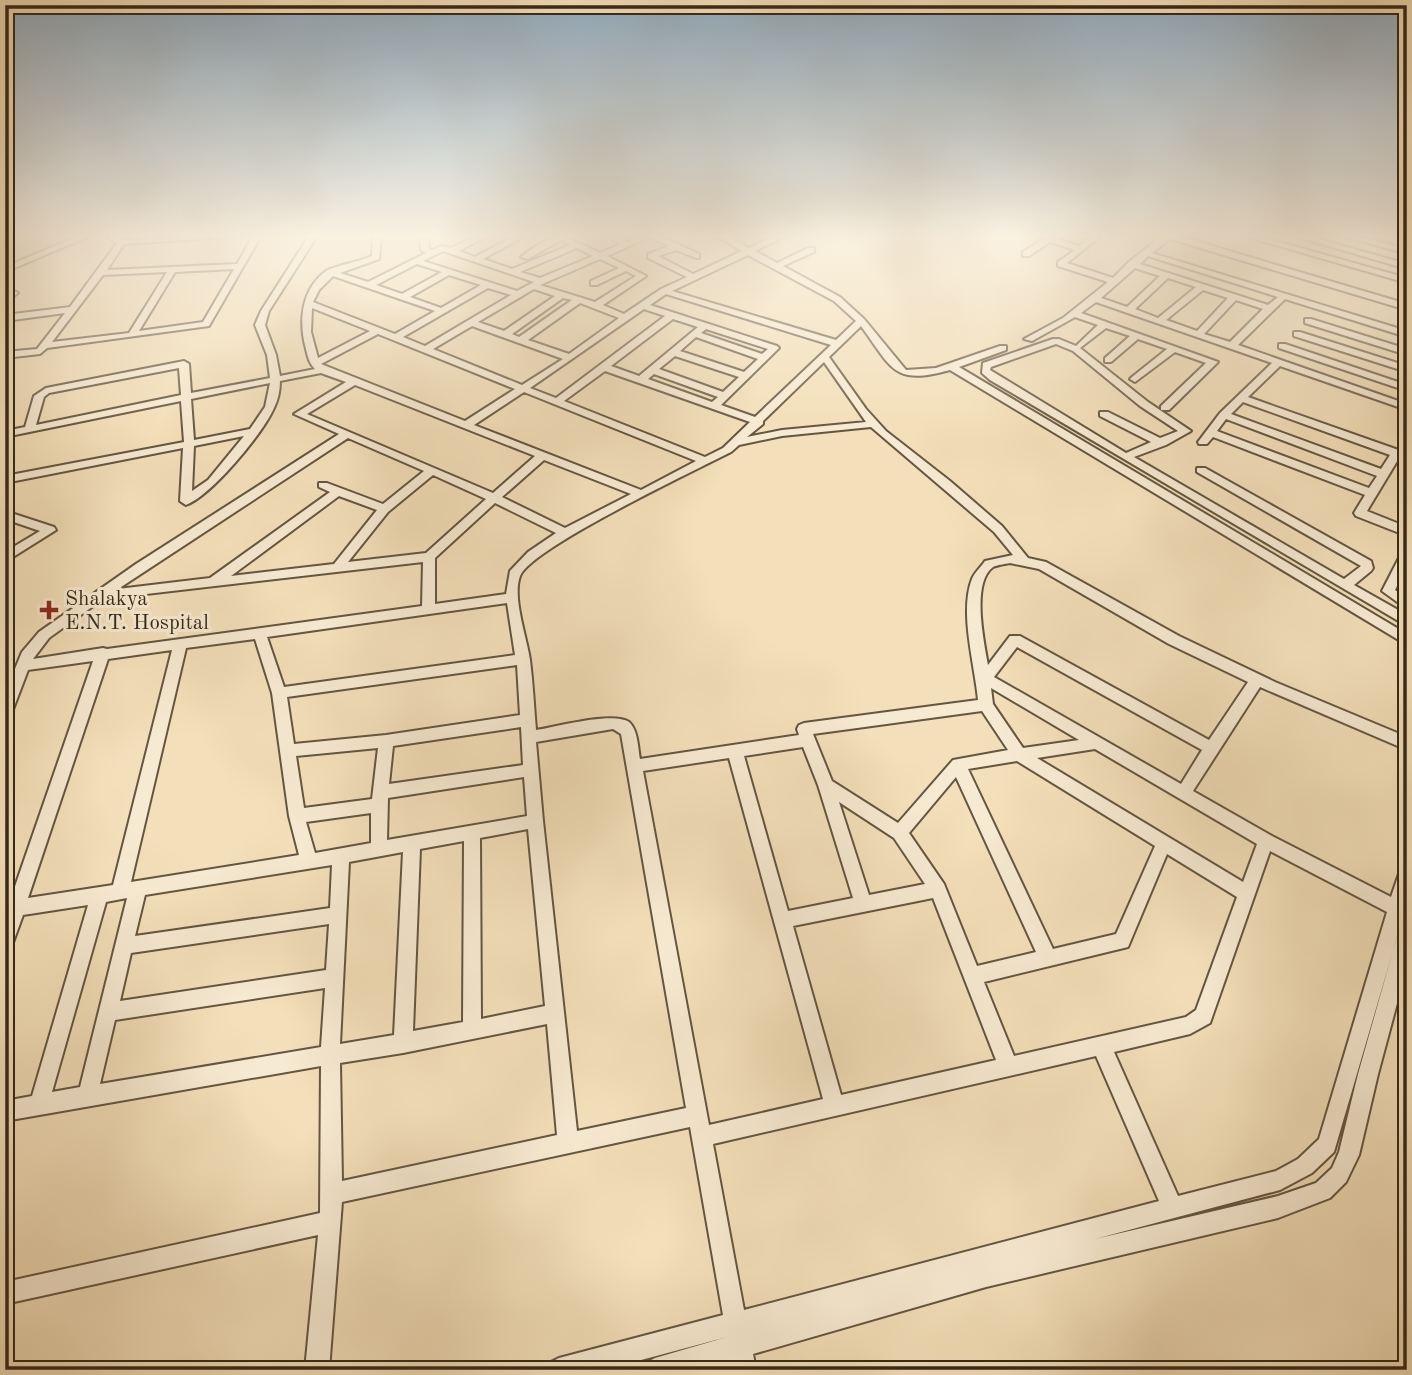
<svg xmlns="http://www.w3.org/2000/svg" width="1412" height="1375" font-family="'Old Standard TT',serif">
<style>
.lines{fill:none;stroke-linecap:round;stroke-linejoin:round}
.minor-casing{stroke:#645641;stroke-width:4}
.minor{fill:#f7ead2;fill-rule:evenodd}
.poi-dot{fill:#8f2418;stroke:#f7ead2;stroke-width:2.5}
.labels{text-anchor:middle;stroke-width:6;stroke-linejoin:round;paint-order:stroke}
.poi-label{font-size:21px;fill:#352819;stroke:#f7ead2;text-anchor:start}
</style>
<rect width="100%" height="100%" fill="#f3dfb9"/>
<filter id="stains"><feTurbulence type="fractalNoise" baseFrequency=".00286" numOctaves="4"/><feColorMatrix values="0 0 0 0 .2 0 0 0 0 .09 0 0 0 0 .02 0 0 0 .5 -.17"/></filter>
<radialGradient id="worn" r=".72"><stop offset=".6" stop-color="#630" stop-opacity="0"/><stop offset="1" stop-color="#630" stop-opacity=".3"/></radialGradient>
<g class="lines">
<defs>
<g id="minor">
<path d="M8 236H20L5 243V238Z"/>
<path d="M78 236H90L5 272V267Z"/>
<path d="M105 236H117L123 240 244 236 124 244 107 270 237 264 253 236H261L209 326 47 348 40 354 5 358V352L37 349 65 313 5 321V315L70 307 117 243ZM234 269 203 322 139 331 175 272ZM167 272 129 333 52 342 103 275Z"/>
<path d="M309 236H317L269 311 265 325 276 355 280 376 315 369C309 363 308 357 306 349 298 320 302 289 326 271 332 267 361 261 372 256L373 236H381L379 259 340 273 368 282 426 253 421 250 420 236H428L429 249 432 250 442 246 451 248 476 236H487L459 251 475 257 514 236H525L483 259 512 269 570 245 561 240 528 259 521 257C556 229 563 235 600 253L620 244 605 236H616L627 242C656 230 673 242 699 254V258H696L676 250 658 256 693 274 742 251 716 236H727L749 248 774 236H786L755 251 777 263 808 248H814V252L783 266 840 297 864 319 906 370 936 368 1000 346H1006V350L959 367 1407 634V645L950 370C893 386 892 368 861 326L829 357 866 409 886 431 950 481 1002 526 1028 558 1046 562 1179 636 1275 682 1407 737V750L1260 687 1193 791 1272 836 1391 897 1401 868 1407 866V922L1402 920 1334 1152 1312 1173 1280 1190 1095 1239 1278 1196 1316 1183 1332 1168 1339 1152 1358 1074 1398 933 1401 927 1407 925V966L1378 1074 1359 1155 1346 1182 1330 1198 1278 1218 986 1287 753 1354 756 1370H732L731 1360 697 1370H643L647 1362 655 1358 727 1337 604 1370H547L551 1362 559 1358 723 1315 690 1127 342 1202 329 1370H305L318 1235 5 1304V1282L320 1213 321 1066 5 1121V1101L32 1096 88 905 23 915 11 948 5 950V902L10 901 93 661 28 670 12 712 10 716 5 718V693L22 652 39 632 136 564 339 434 294 414 346 382 321 373 280 381C280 391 278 400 274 408 263 433 212 495 186 505L180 501 183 448 5 483V476L184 442 181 401 5 437V431L25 427 34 396 46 388 184 361 189 364 191 393 270 378 267 355 255 325 261 311ZM650 237 669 246 648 254V258L687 277 661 289 624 314 603 305 646 276 607 256ZM577 248 593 256 540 278 520 272ZM443 251 534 282 517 291 423 261ZM748 255 834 301 856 321 836 340 672 291ZM600 259 619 268 591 281V285H597L626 271 636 276 595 302 540 285ZM417 264 442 272 402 294 376 285ZM449 275 481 285 441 308 410 297ZM333 276 435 311 395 334 313 302 319 290ZM488 288 511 295 425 346 403 337ZM534 289 555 296 504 331 478 322ZM666 294 831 345 755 417 721 405 779 348 777 346 650 305ZM563 298 572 300 519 337 512 334ZM580 303 619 318 569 354 528 340ZM312 308 370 331 318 358 311 332ZM644 309 665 316 556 398 530 388ZM673 319 698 327 639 376 611 366ZM472 326 563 359 522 385 433 349ZM706 329 768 349 762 354 701 333ZM378 334 515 389 465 421 321 364ZM696 337 758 359 744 372 680 351ZM675 356 739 377 723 392 659 369ZM824 362 866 422 782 430 747 437 763 424V421ZM179 368 181 395 36 425 44 397 49 393ZM605 371 750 422 723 448 705 457 564 401ZM654 374 718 397 712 402 648 379ZM270 383 265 407 250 429 194 440 191 399ZM355 385 535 456 493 493 307 414ZM524 392 696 461 641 490 474 425ZM871 427 994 532 1013 555 985 561C981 567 974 573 972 579 959 612 975 666 978 700L804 723 799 725 797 729 799 735 640 759C638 748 638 730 629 722 613 711 556 727 536 730 534 707 533 683 530 660 527 638 512 598 520 576 531 548 696 470 731 452L739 445 782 436ZM244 436 208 480 192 491 194 446ZM348 438 424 471 383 504 327 483H319V487L330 492 210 578 118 589ZM544 460 631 494 565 528 502 497ZM433 475 486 499 426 553 348 562 388 512ZM339 496 377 510 334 564 231 576ZM495 503 556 533 528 552 510 571 506 594 435 604V558ZM423 562 422 606 107 649 103 648 33 659 49 638 103 599ZM1010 563 1039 569 1169 644 1248 682 1209 740 1020 636H1010L988 665C984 642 971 583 993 567 997 565 1005 564 1010 563ZM507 603 515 655 284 687 267 637ZM255 639 272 693 289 816 299 855 131 882 186 648ZM1017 647 1202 750 1181 784 994 677ZM172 650 113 885 28 898 108 659ZM517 665 520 715 386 735 294 744 287 697ZM991 688 1079 740 1023 748 993 704ZM982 711 1008 750 953 760 898 823 832 781 813 734ZM521 727 523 765 389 784 393 746ZM613 729 621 734 686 1108 577 1131 543 821 536 742ZM803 747 818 785 853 898 788 911 744 756ZM378 748 372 799 304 808 296 756ZM1095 749 1257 844 1243 882 1037 758ZM729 758 823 1099 709 1125 643 771ZM1017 761 1155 846 1116 934 1053 949 968 769ZM524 777 527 816 387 840 388 798ZM956 777 1036 952 977 966 944 884 909 833ZM839 802 894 838 925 884 869 895ZM371 813V843L315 853 306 822ZM528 829 545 1006 481 1019 480 838ZM464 841 463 1022 413 1031 420 849ZM1270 851 1387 912 1319 1139 1298 1159 1276 1171 1178 1196 1114 1052 1190 1034 1210 1023ZM403 852 394 1035 340 1044 349 862ZM1167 854 1237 897 1196 1010 1186 1017 1014 1056 984 982 1128 947ZM332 865 330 908 135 936 145 895ZM127 898 80 1087 52 1092 106 902ZM933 898 996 1060 841 1095 793 926ZM329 924 326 970 120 1001 131 953ZM325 988 321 1047 100 1084 115 1020ZM547 1024 557 1135 342 1181 340 1063 403 1053ZM1096 1056 1159 1201 744 1310 713 1144Z"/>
<path d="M1037 236H1050L1079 246 1091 236H1101L1067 263 1113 278 1129 262 1162 236H1179L1407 304V310L1170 239 1152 253 1407 331V337L1285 299 1238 345 1407 404V410L1280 366 1248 397 1407 453V460L1399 458 1367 511 1407 527V536L1356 516 1354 513 1365 495 1213 437 1207 444H1199L1198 442 1220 413 1272 363 1096 302 1081 313 1218 362 1169 410H1161V406L1206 363 1175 352 1135 382 1130 379 1132 377 1167 349 1138 339 1111 362H1105V358L1130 336 1106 328 1080 348 1148 402 1191 431 1166 445 1134 457 1344 579 1361 566 1197 472V468H1205L1371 561 1373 568 1371 571 1354 585 1407 615V626L990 380 982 373 983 363 1053 339H1059L1076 346 1098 325 1075 317 1032 341 1024 339 1063 318 1108 282 1058 266V262L1075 250 1050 242 1029 256H1023V252L1043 239ZM1148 256 1278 297 1268 305 1140 264ZM1135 268 1160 276 1127 307 1101 298ZM1168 278 1196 287 1158 318 1135 309ZM1203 290 1228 298 1197 331 1166 320ZM1236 300 1263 309 1230 342 1204 334ZM1056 344 1073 351 1140 406 1178 431 1160 438 1108 412H1100V416L1151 442 1126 453 990 370 991 367ZM1243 402 1390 455 1381 469 1231 414ZM1226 419 1377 476 1369 488 1217 431Z"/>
<path d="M1244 236H1258L1407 278V283Z"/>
<path d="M1294 236H1308L1407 264V269Z"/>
<path d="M1343 236H1358L1407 249V254Z"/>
<path d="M1398 236H1407V240Z"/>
<path d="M5 286 18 293 14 296 5 292Z"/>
<path d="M1305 319H1311L1407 349V355L1305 323Z"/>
<path d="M1294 332H1300L1407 366V372L1294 336Z"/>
<path d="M1279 344H1285L1407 385V391L1279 348Z"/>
<path d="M5 511 54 527 56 530 5 562V552L40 531 5 519Z"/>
<path d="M1407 550V567L1395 590 1407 598V609L1382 591 1401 554Z"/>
</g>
</defs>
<use href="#minor" class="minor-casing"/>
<use href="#minor" class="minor"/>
</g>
<linearGradient id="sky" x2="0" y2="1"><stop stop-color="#92acc0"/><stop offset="0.55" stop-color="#faf1e0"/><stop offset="1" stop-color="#faf1e0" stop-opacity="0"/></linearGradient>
<rect width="1412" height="429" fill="url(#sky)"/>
<path class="poi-dot" d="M45.5 599.5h7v7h7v7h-7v7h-7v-7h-7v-7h7z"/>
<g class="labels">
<g class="poi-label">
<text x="65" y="605">Shalakya<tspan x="65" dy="24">E.N.T. Hospital</tspan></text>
</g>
</g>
<rect width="1412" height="1375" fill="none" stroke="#f3dfb9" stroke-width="28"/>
<rect x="7" y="7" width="1398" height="1361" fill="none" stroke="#352819" stroke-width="3.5"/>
<rect x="14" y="14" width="1384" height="1347" fill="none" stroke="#352819" stroke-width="2"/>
<rect width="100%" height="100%" filter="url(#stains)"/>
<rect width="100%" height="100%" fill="url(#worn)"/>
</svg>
